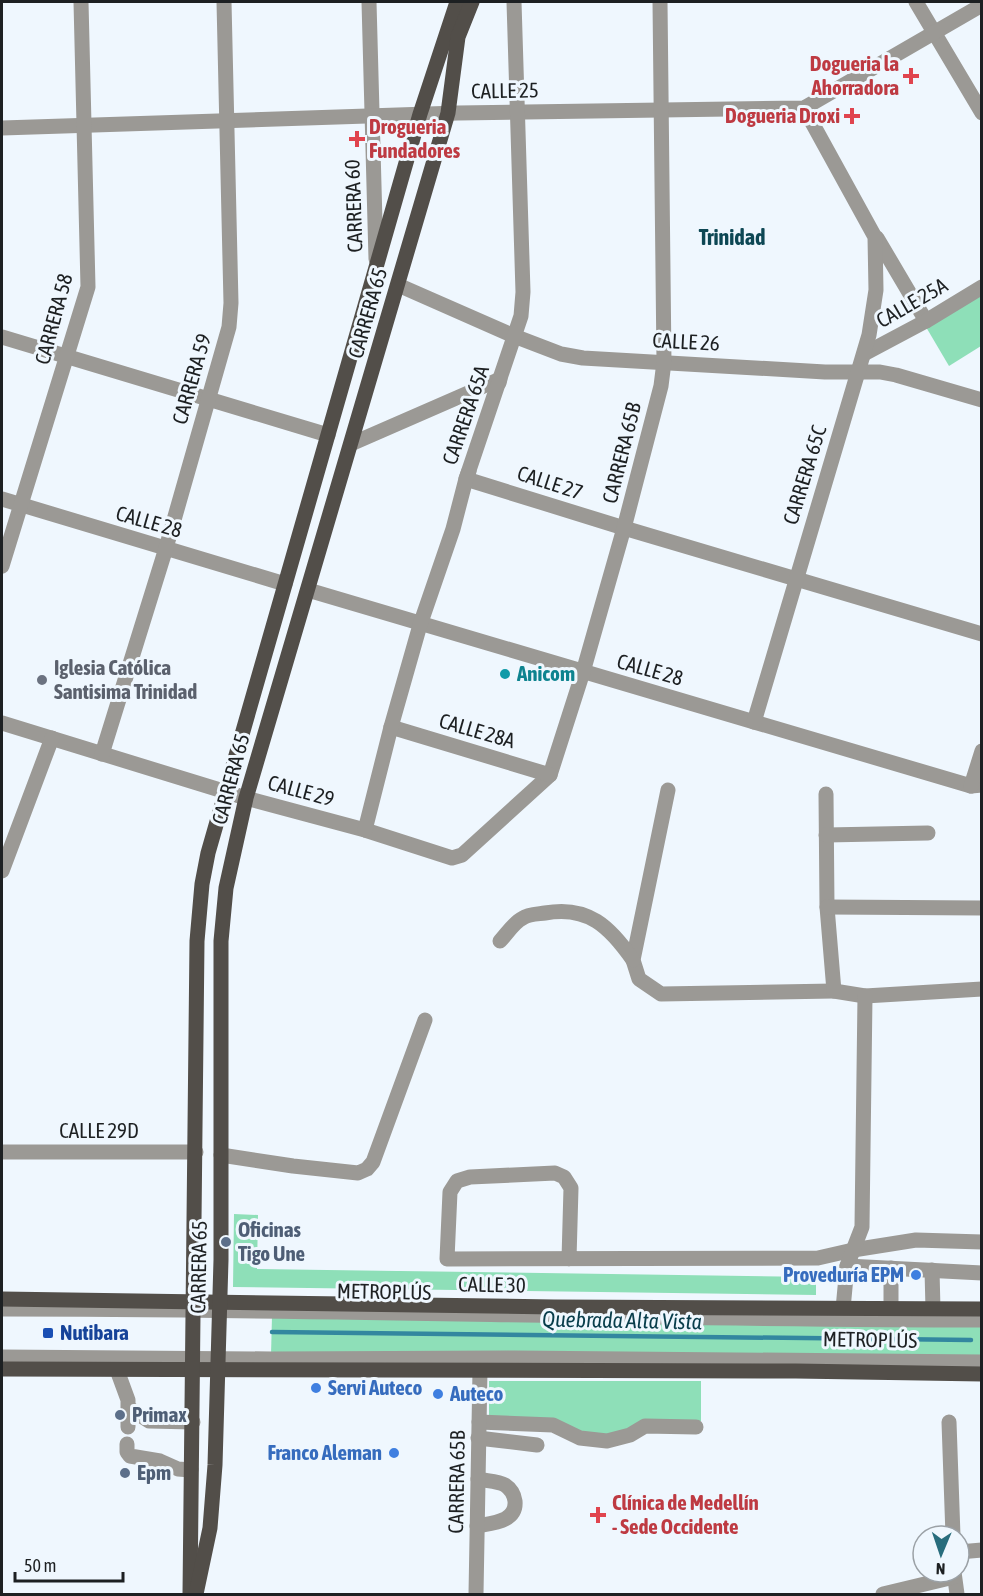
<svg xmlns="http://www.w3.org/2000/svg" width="983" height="1596" font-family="'Asap Condensed',sans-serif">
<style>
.green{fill:#8edfb8}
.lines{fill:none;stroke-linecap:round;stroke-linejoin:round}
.stream{stroke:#33879f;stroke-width:4.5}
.minor{stroke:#9b9995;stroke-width:15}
.major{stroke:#524e49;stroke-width:15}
.health-dot{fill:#e0444e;stroke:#eff7fe;stroke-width:2}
.culture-dot{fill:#0f9aa8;stroke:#eff7fe;stroke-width:2}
.worship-dot{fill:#6b7280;stroke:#eff7fe;stroke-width:2}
.service-dot{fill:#5c6f8a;stroke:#eff7fe;stroke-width:2}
.shop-dot{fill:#3f7fe0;stroke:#eff7fe;stroke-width:2}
.transit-dot{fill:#1a4fb4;stroke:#eff7fe;stroke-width:2}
.labels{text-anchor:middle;stroke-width:6;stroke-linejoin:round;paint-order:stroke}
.health-label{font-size:21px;font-weight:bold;fill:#be3a42;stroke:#eff7fe;text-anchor:end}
.street-label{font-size:21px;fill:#1d2022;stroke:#eff7fe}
.worship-label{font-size:21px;font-weight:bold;fill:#5b616d;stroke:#eff7fe;text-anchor:start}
.culture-label{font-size:21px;font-weight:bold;fill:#0d838f;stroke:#eff7fe;text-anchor:start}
.service-label{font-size:21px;font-weight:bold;fill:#4e5e75;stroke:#eff7fe;text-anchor:start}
.shop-label{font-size:21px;font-weight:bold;fill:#366cbe;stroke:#eff7fe;text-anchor:end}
.transit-label{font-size:21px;font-weight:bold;fill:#164399;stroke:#eff7fe;text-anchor:start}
.neighbourhood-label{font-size:22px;font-weight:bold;fill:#0d4754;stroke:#eff7fe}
.water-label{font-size:22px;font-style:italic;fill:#083d4b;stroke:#eff7fe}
</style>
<rect width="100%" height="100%" fill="#eff7fe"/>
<g class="green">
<path d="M981 294V346L949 366 926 327Z"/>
<path d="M234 1214 258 1215 257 1269 816 1277V1295L233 1287Z"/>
<path d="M272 1316 982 1325 981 1357 271 1355Z"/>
<path d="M489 1381H701V1421H645L636 1427 607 1436 489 1418Z"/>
</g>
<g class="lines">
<path class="stream" d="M272 1332 971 1340"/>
<g class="minor">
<path d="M369 2 376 259"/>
<path d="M916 2 982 113"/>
<path d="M2 128 458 113 804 108 982 5"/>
<path d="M877 238 926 321"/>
<path d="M398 285 514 336 561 354 583 358 825 372H880L896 375 982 400"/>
<path d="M2 337 328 435"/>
<path d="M864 354 926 321 982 287"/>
<path d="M351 444 500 379 499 383"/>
<path d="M469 471 466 479 624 528 982 634"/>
<path d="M2 499 285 584"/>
<path d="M2 566 88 287 81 2"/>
<path d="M308 590 971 786 982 785"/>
<path d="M754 722 869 335 876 290 875 237 804 108"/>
<path d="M2 723 246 798 365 830 452 858 462 855 550 775 583 672 624 528 661 386 664 362 660 2"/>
<path d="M391 727 550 775"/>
<path d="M102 754 166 548 229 327 231 303 224 2"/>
<path d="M971 786 982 751"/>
<path d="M668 790 633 960 639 979 661 994 834 991"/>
<path d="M826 794 827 907 834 991 865 996 982 989"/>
<path d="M365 830 391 727 420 625 453 529 466 479 521 316 523 292 514 2"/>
<path d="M826 835 928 833"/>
<path d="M2 871 52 738"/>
<path d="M827 907 982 908"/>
<path d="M500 941C507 934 514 922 523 918 528 914 539 914 545 913 588 905 610 927 633 960"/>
<path d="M2 1152H196"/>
<path d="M221 1155 293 1166 358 1173 367 1169 373 1162 425 1020"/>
<path d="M569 1259 571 1188 564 1177 555 1173 470 1177 457 1181 450 1192 447 1259 818 1258 853 1250 916 1240 982 1242"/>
<path d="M847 1266 982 1273"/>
<path d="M891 1268V1309"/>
<path d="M932 1270 933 1309"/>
<path d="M2 1309C328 1309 655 1320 982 1320"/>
<path d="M843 1309 847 1266 862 1227 865 996"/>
<path d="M2 1357 272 1359 514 1358 982 1362"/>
<path d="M117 1370 128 1400V1427"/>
<path d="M129 1408 149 1421 193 1422"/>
<path d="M479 1422 553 1425 580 1438 607 1441 630 1435 645 1426 696 1427"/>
<path d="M949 1422 953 1536"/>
<path d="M478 1438 537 1445"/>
<path d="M127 1444V1452L130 1456 160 1461 178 1469 191 1470"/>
<path d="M477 1526C492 1523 517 1522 515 1501 514 1494 511 1489 505 1485 498 1481 486 1481 478 1479"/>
<path d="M959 1552 982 1550"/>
<path d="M954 1572 957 1594"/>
<path d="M476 1594 480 1370"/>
<path d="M883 1594 954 1577"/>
</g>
<g class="major">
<path d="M2 1299 554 1307 982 1309"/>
<path d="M2 1369 796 1371 982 1374"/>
<path d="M190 1594 197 941 202 884 208 853 420 114 457 2"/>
<path d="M196 1594 210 1528 215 1465 221 1260V941L226 888 246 798 448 113 458 37 472 2"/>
</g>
</g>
<g class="health-dot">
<path d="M908 67h6v6h6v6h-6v6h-6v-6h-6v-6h6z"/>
<path d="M849 107h6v6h6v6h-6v6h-6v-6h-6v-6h6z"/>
<path d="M354 130h6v6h6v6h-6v6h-6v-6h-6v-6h6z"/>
<path d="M595 1506h6v6h6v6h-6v6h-6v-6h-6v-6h6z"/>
</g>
<circle class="culture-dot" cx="505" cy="674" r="6"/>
<circle class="worship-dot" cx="42" cy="680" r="6"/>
<g class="service-dot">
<circle cx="226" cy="1242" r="6"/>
<circle cx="120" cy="1415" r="6"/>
<circle cx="125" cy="1473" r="6"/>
</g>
<g class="shop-dot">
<circle cx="916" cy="1275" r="6"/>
<circle cx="316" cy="1388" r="6"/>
<circle cx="438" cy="1394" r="6"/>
<circle cx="394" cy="1453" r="6"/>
</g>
<rect class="transit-dot" x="42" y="1327" width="12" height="12" rx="3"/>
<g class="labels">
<g class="health-label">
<text x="899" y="71">Dogueria la<tspan x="899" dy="24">Ahorradora</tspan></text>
<text x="840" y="123">Dogueria Droxi</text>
<text x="369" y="134" text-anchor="start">Drogueria<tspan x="369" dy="24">Fundadores</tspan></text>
<text x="612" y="1510" text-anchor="start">Clínica de Medellín<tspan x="612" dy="24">- Sede Occidente</tspan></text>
</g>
<g class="street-label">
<text transform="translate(505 91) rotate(-1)" y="7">CALLE 25</text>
<text transform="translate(354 206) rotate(-92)" y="7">CARRERA 60</text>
<text transform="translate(912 303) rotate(-30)" y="7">CALLE 25A</text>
<text transform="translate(368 313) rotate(-74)" y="7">CARRERA 65</text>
<text transform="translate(54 319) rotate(-75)" y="7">CARRERA 58</text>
<text transform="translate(686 342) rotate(3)" y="7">CALLE 26</text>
<text transform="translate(192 379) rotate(-74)" y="7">CARRERA 59</text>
<text transform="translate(466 415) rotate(-71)" y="7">CARRERA 65A</text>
<text transform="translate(622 453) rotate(-76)" y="7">CARRERA 65B</text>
<text transform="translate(805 475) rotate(-73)" y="7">CARRERA 65C</text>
<text transform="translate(550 483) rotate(18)" y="7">CALLE 27</text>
<text transform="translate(149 522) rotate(16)" y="7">CALLE 28</text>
<text transform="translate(650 670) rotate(16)" y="7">CALLE 28</text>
<text transform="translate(477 731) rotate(16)" y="7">CALLE 28A</text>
<text transform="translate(231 779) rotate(-75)" y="7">CARRERA 65</text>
<text transform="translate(301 791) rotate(15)" y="7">CALLE 29</text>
<text x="99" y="1138">CALLE 29D</text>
<text transform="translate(199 1267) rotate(-89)" y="7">CARRERA 65</text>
<text transform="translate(492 1285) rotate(1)" y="7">CALLE 30</text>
<text transform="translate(384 1292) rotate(1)" y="7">METROPLÚS</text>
<text transform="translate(870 1340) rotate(1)" y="7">METROPLÚS</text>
<text transform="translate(457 1482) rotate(-89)" y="7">CARRERA 65B</text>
</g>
<g class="worship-label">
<text x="54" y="675">Iglesia Católica<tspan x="54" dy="24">Santisima Trinidad</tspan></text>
</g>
<g class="culture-label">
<text x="517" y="681">Anicom</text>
</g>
<g class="service-label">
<text x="238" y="1237">Oficinas<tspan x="238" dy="24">Tigo Une</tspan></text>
<text x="132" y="1422">Primax</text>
<text x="137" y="1480">Epm</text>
</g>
<g class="shop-label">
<text x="904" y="1282">Proveduría EPM</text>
<text x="328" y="1395" text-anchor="start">Servi Auteco</text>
<text x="450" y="1401" text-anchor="start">Auteco</text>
<text x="382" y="1460">Franco Aleman</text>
</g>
<g class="transit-label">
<text x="60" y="1340">Nutibara</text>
</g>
<g class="neighbourhood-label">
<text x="732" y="245">Trinidad</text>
</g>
<g class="water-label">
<text transform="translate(622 1320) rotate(1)" y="8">Quebrada Alta Vista</text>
</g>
</g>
<rect width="983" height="1596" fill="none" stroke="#1d2022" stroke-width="6"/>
<g transform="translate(941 1554) rotate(182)"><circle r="28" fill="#eff7fe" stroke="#9ba1a6" stroke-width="1.5"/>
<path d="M0-4.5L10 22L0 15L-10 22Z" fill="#286d7d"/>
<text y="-9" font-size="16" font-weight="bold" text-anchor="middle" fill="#1d2022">N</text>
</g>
<path d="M15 1572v9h108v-9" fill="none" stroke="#1d2022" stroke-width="3"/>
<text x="24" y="1572" font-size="18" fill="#1d2022" stroke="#eff7fe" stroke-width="4.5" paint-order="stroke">50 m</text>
</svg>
